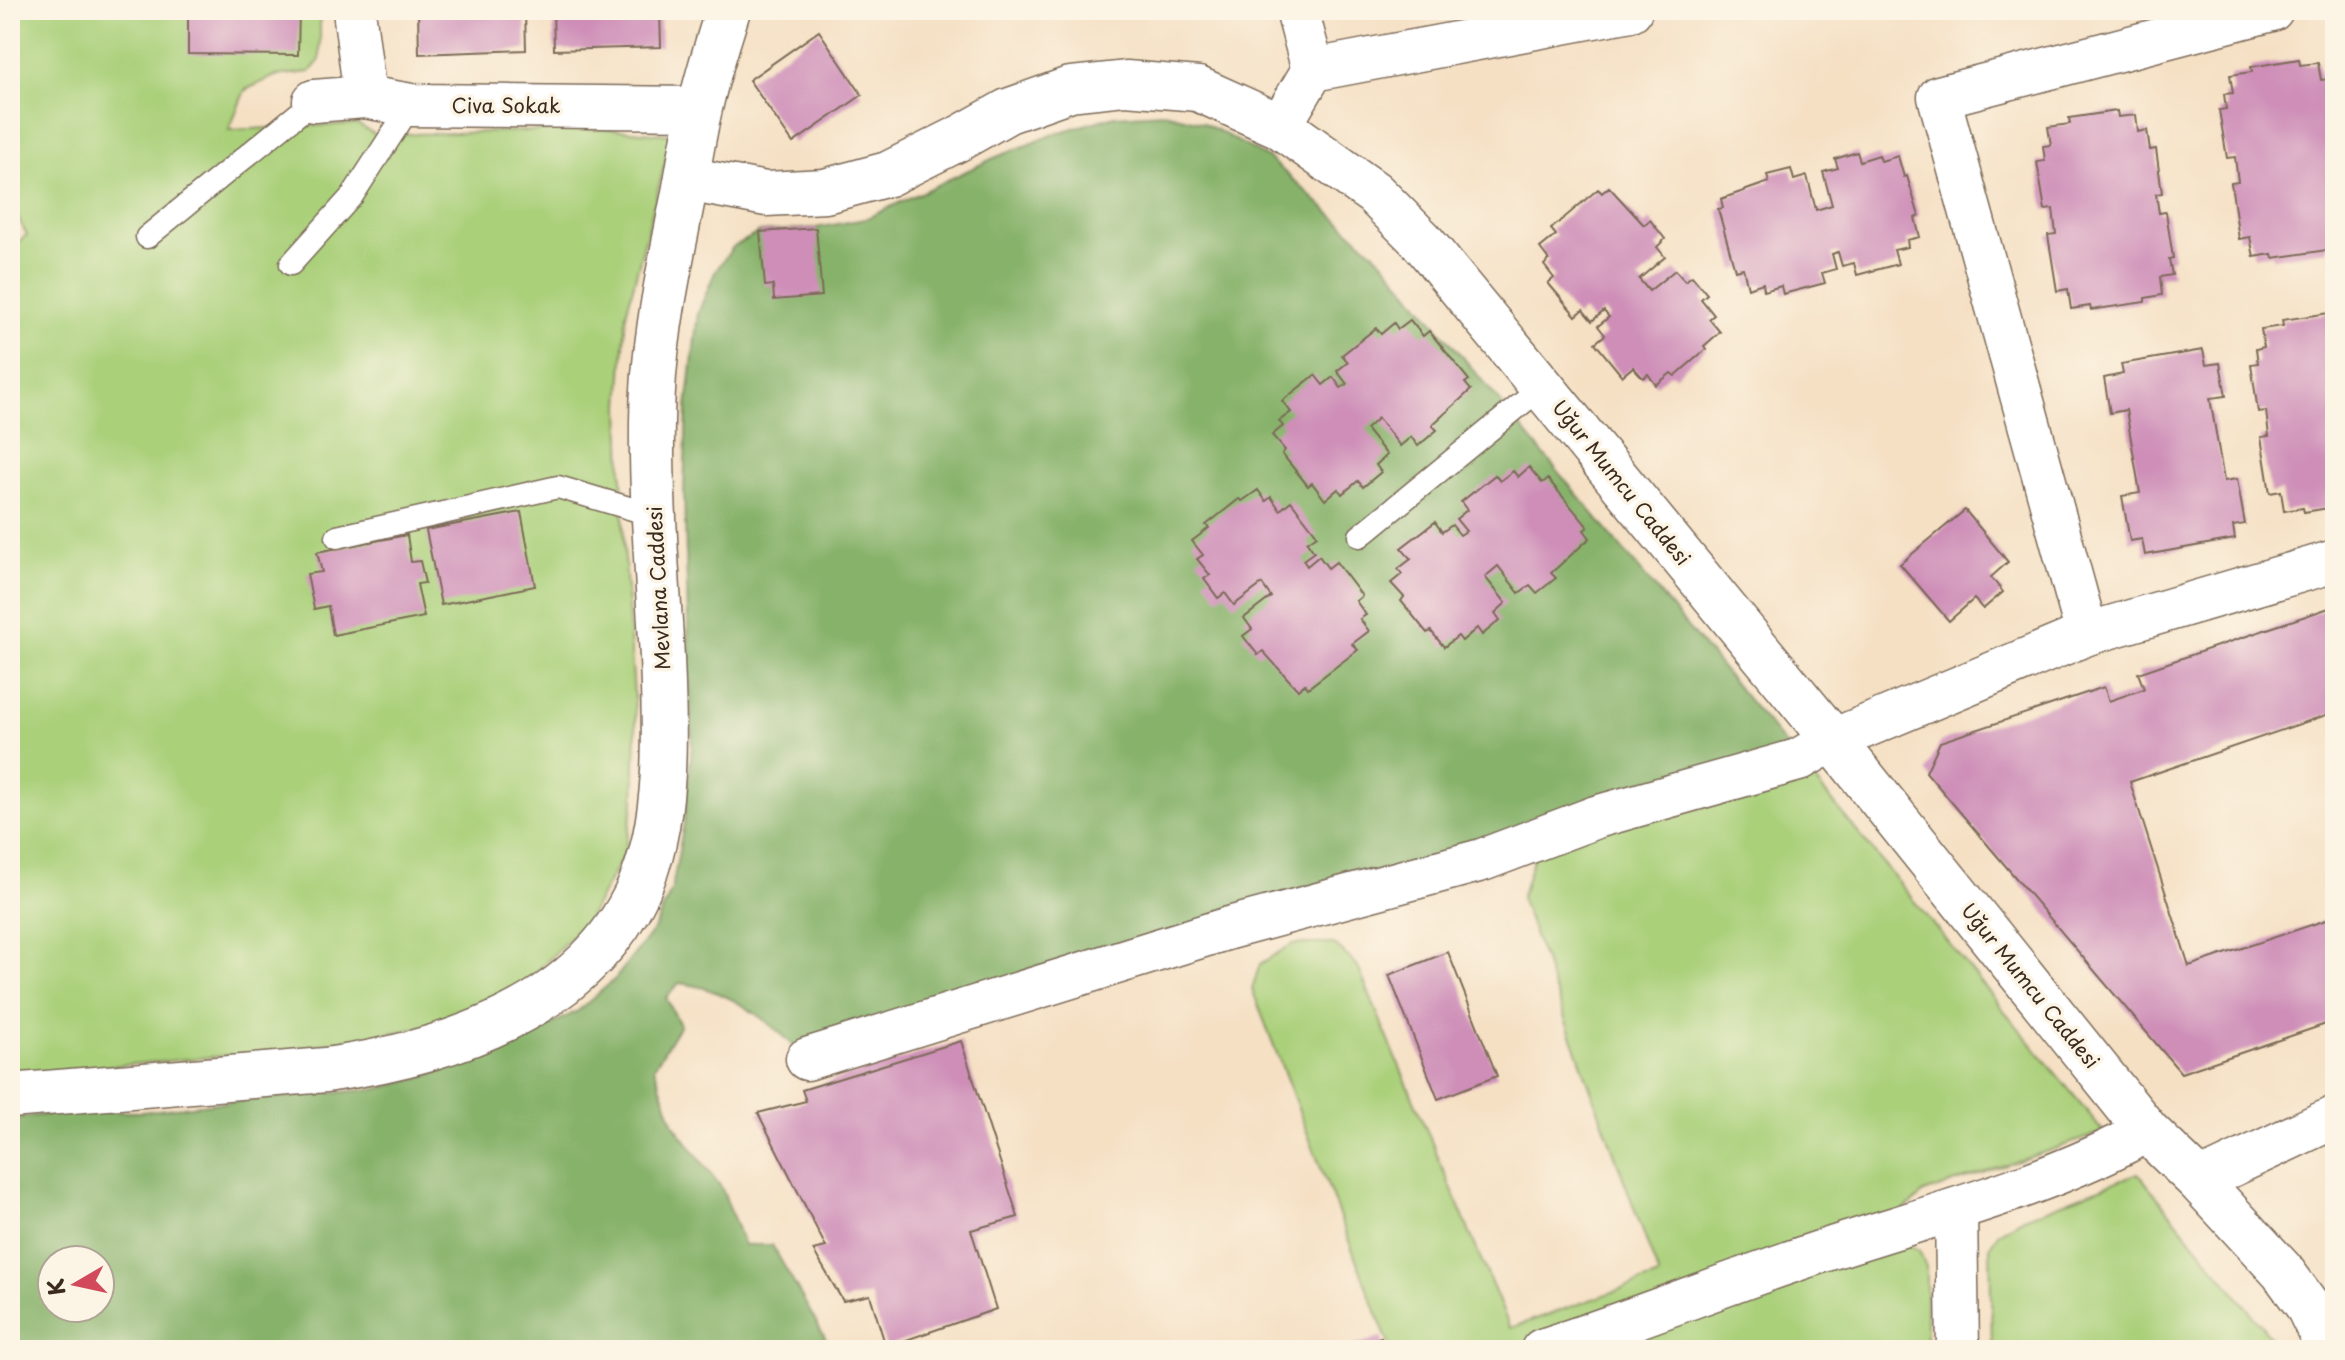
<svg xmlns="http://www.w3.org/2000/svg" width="2345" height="1360" font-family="'Playpen Sans',sans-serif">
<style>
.green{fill:#aad07a;stroke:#727d4c;stroke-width:2}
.forest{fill:#87b26a;stroke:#616e44;stroke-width:2;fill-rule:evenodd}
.building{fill:#ce8eb8}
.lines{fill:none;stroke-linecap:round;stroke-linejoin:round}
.service-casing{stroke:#7c6a58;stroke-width:25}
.minor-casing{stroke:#7c6a58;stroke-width:45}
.tertiary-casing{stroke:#7c6a58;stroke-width:47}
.service{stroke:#fff;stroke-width:22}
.minor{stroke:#fff;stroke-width:42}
.tertiary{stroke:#fff;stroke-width:44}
.labels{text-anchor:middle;stroke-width:7;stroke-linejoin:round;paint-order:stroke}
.street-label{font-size:20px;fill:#3b2a1e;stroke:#fcf5e5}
</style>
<rect width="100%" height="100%" fill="#fcf5e5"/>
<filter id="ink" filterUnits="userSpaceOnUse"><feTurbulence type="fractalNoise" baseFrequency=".0125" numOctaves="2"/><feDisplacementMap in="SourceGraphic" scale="16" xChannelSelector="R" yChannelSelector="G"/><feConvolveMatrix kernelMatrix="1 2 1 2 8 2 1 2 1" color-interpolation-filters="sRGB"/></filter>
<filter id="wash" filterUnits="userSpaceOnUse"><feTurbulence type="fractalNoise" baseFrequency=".006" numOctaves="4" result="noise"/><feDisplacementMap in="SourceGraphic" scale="32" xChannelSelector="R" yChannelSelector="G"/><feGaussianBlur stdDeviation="1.8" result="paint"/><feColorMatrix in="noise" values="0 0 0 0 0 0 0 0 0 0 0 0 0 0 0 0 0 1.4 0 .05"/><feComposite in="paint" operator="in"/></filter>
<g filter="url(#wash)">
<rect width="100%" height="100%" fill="#f5e0c4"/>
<g class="green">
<path d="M10 10H320V60L310 72 275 76 245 90 229 130 357 124 376 135 610 129 672 135 626 314 620 406 624 545 636 726 634 802 624 854 588 919 528 981 485 1004 414 1029 279 1051 10 1075V248L27 235 10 203Z"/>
<path d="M1798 760 2104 1132 1924 1193 1879 1232 1919 1251 1926 1267V1350H1391L1252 989 1260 964 1293 944H1334L1357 965 1510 1328 1659 1276 1521 898 1540 838Z"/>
<path d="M2138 1173 2281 1350H1992L1990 1246 1998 1233 2024 1218Z"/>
</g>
<path class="forest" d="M1164 113 1204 123 1270 159 1382 260 1798 760 807 1059C774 1024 729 988 679 983L666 998 680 1025 654 1067 674 1125 721 1187 744 1245H772L832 1350H10V1119L75 1111 141 1112 216 1103 377 1089 421 1078 508 1046 578 1011 615 979 654 929 672 889 684 823 692 746 684 492 687 408 698 313 715 272 733 247 760 232 816 228 865 219 994 158 1057 133 1115 116ZM52 1260H100V1308H52Z"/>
<g id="blocks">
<g class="building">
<path d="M188 10H299L298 55 188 54Z"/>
<path d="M418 10H525L526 50 419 54Z"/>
<path d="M553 10H660L661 47 554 50Z"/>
<path d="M819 31 862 95 793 143 749 80Z"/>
<path d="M2299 59 2300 65 2318 63 2321 80 2329 79 2332 98H2335V244L2327 246V250L2273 258 2272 254 2254 257 2250 237 2239 239 2231 183 2238 182 2235 157 2227 158 2219 110 2226 109 2224 94 2233 93 2230 75 2252 72 2251 67Z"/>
<path d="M2117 111 2118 117 2136 115 2138 132 2147 130 2150 150 2156 149 2162 193 2156 194 2159 213 2166 212 2173 258 2169 259 2172 275 2160 277 2162 295 2145 298V302L2091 310 2090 306 2071 309 2068 289 2057 291 2048 235 2056 234 2053 209 2045 210 2037 162 2045 161 2043 146 2051 145 2048 127 2070 124 2069 118Z"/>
<path d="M1857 152 1860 161 1879 155 1881 161 1898 156 1904 177 1907 176 1919 216 1915 218 1920 237 1907 240 1908 247 1894 250 1898 264 1857 275 1854 263 1842 266 1838 252 1832 254 1836 269 1822 273 1825 283 1783 294 1781 286 1764 291 1763 283 1748 288 1743 268 1735 270 1718 209 1723 208 1721 199 1769 182 1767 175 1791 169 1794 180 1807 176 1816 210 1832 205 1823 172 1838 168 1835 159Z"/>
<path d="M1609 187 1644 225 1650 220 1665 239 1657 247 1665 257 1639 279 1649 291 1675 270 1685 281 1692 276 1707 294 1701 299 1714 315 1709 319 1720 332 1704 346 1706 349 1675 376 1671 373 1656 385 1648 374 1643 378 1633 367 1622 376 1595 343 1605 335 1598 326 1609 317 1604 311 1592 321 1583 310 1576 316 1548 283 1554 278 1544 265 1549 260 1540 248 1556 235 1551 229 1598 189 1602 193Z"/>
<path d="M816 228 822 296 774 300 773 285 765 286 760 232Z"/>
<path d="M2329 313 2331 319H2335V507L2304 512 2303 508 2284 511 2281 491 2270 493 2261 437 2269 436 2266 411 2258 412 2251 364 2258 363 2256 349 2264 347 2261 329 2283 326 2282 320Z"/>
<path d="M1410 320 1423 336 1429 331 1469 380 1465 383 1471 390 1432 425 1437 430 1418 446 1411 437 1400 446 1378 418 1366 429 1387 455 1376 465 1381 472 1363 487 1358 481 1342 494 1338 489 1325 500 1312 483 1308 486 1282 454 1285 450 1272 435 1283 426 1279 421 1291 412 1282 401 1315 375 1323 385 1333 377 1341 388 1347 384 1337 371 1348 362 1342 355 1376 328 1381 334 1394 323 1398 329Z"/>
<path d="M2203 350 2206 365 2220 363 2226 396 2210 398 2224 481 2237 479 2245 524 2233 526 2235 539 2145 555 2142 539 2130 541 2122 496 2140 493 2126 410 2110 413 2104 378 2123 374 2121 364Z"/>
<path d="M1529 467 1542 483 1548 479 1588 527 1584 530 1590 538 1551 573 1556 578 1537 593 1530 585 1519 593 1498 566 1485 577 1506 603 1495 613 1500 620 1482 635 1477 628 1462 641 1458 636 1444 647 1431 631 1427 633 1401 601 1404 597 1391 583 1402 574 1398 569 1411 559 1401 548 1435 522 1442 532 1452 525 1460 535 1466 531 1456 519 1467 510 1461 502 1495 475 1500 481 1513 471 1518 477Z"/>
<path d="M1258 490 1266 501 1271 497 1280 510 1291 501 1317 535 1307 542 1314 552 1303 560 1307 566 1319 556 1328 568 1336 562 1362 596 1356 601 1366 615 1360 619 1369 631 1352 644 1358 650 1308 688 1305 684 1298 690 1263 651 1258 655 1243 636 1252 629 1244 618 1271 597 1262 584 1234 605 1225 593 1218 598 1204 579 1210 575 1197 559 1203 555 1192 541 1209 528 1206 525 1239 499 1242 501Z"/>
<path d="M1965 510 2008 562 1991 577 2003 592 1983 609 1974 599 1949 621 1900 564Z"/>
<path d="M521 512 535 586 441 605 426 530Z"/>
<path d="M407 535 411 562 420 561 425 583 417 584 424 617 333 635 328 606 314 609 307 574 322 572 317 552Z"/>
<path d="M2335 606V712L2130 782 2189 966 2335 917V1021L2181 1073 1926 772 1940 742 2104 687 2109 701 2144 689 2138 673Z"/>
<path d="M1448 952 1497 1076 1438 1099 1389 975Z"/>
<path d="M961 1041 1018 1217 971 1230 996 1309 886 1347 870 1295 843 1301 813 1250 826 1247 758 1113 806 1101 802 1090Z"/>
<path d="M1381 1337 1385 1350H1342V1349Z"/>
</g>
</g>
</g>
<g filter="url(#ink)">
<use href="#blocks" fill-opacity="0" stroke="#7c6a58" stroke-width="2"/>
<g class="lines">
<defs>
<g id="service">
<path d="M147 237 314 101"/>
<path d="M291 264 352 196 411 105"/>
<path d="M1360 536 1542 387"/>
<path d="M337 537 558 487 656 516"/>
</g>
<g id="minor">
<path d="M354 10 365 97"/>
<path d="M1297 10 1313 70"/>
<path d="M314 101 365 97 411 105 700 108"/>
<path d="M1280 126 1313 70 1631 10"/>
<path d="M2087 634 2335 561"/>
<path d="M807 1059 1229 928 1482 860 1596 817 1798 760 1833 740 2087 634 1939 97 2272 10"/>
<path d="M2199 1181 2335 1117"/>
<path d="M1956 1209 1958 1350"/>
<path d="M1542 1350C1636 1320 1728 1282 1823 1251 1932 1215 2046 1187 2147 1131"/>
</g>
<g id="tertiary">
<path d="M687 179 766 194 825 191 888 174 958 139 1008 111 1070 89 1126 83 1198 89 1280 126 1374 193 1421 240 1833 740 2147 1131 2199 1181 2282 1271 2307 1305 2329 1350"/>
<path d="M10 1096 326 1070C446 1053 583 1010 638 890 669 823 665 730 662 658 658 580 651 501 652 422 652 349 667 280 681 208 688 175 692 141 700 108 707 75 718 42 728 10"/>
</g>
</defs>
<use href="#service" class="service-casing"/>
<use href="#minor" class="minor-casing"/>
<use href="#tertiary" class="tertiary-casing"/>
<use href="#service" class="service"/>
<use href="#minor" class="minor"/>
<use href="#tertiary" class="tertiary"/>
</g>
</g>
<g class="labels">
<g class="street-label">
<text x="506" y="113">Civa Sokak</text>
<text transform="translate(1621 483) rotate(51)" y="7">Uğur Mumcu Caddesi</text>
<text transform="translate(659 588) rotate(-93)" y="7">Mevlana Caddesi</text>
<text transform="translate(2030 986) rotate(51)" y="7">Uğur Mumcu Caddesi</text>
</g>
</g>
<rect width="2345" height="1360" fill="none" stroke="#fcf5e5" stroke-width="40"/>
<g transform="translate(76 1284) rotate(261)"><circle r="38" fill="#fcf5e5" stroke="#afa495" stroke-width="2"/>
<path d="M0-6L14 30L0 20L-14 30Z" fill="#d1495b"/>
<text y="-12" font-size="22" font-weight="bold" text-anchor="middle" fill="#3b2a1e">K</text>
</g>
</svg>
